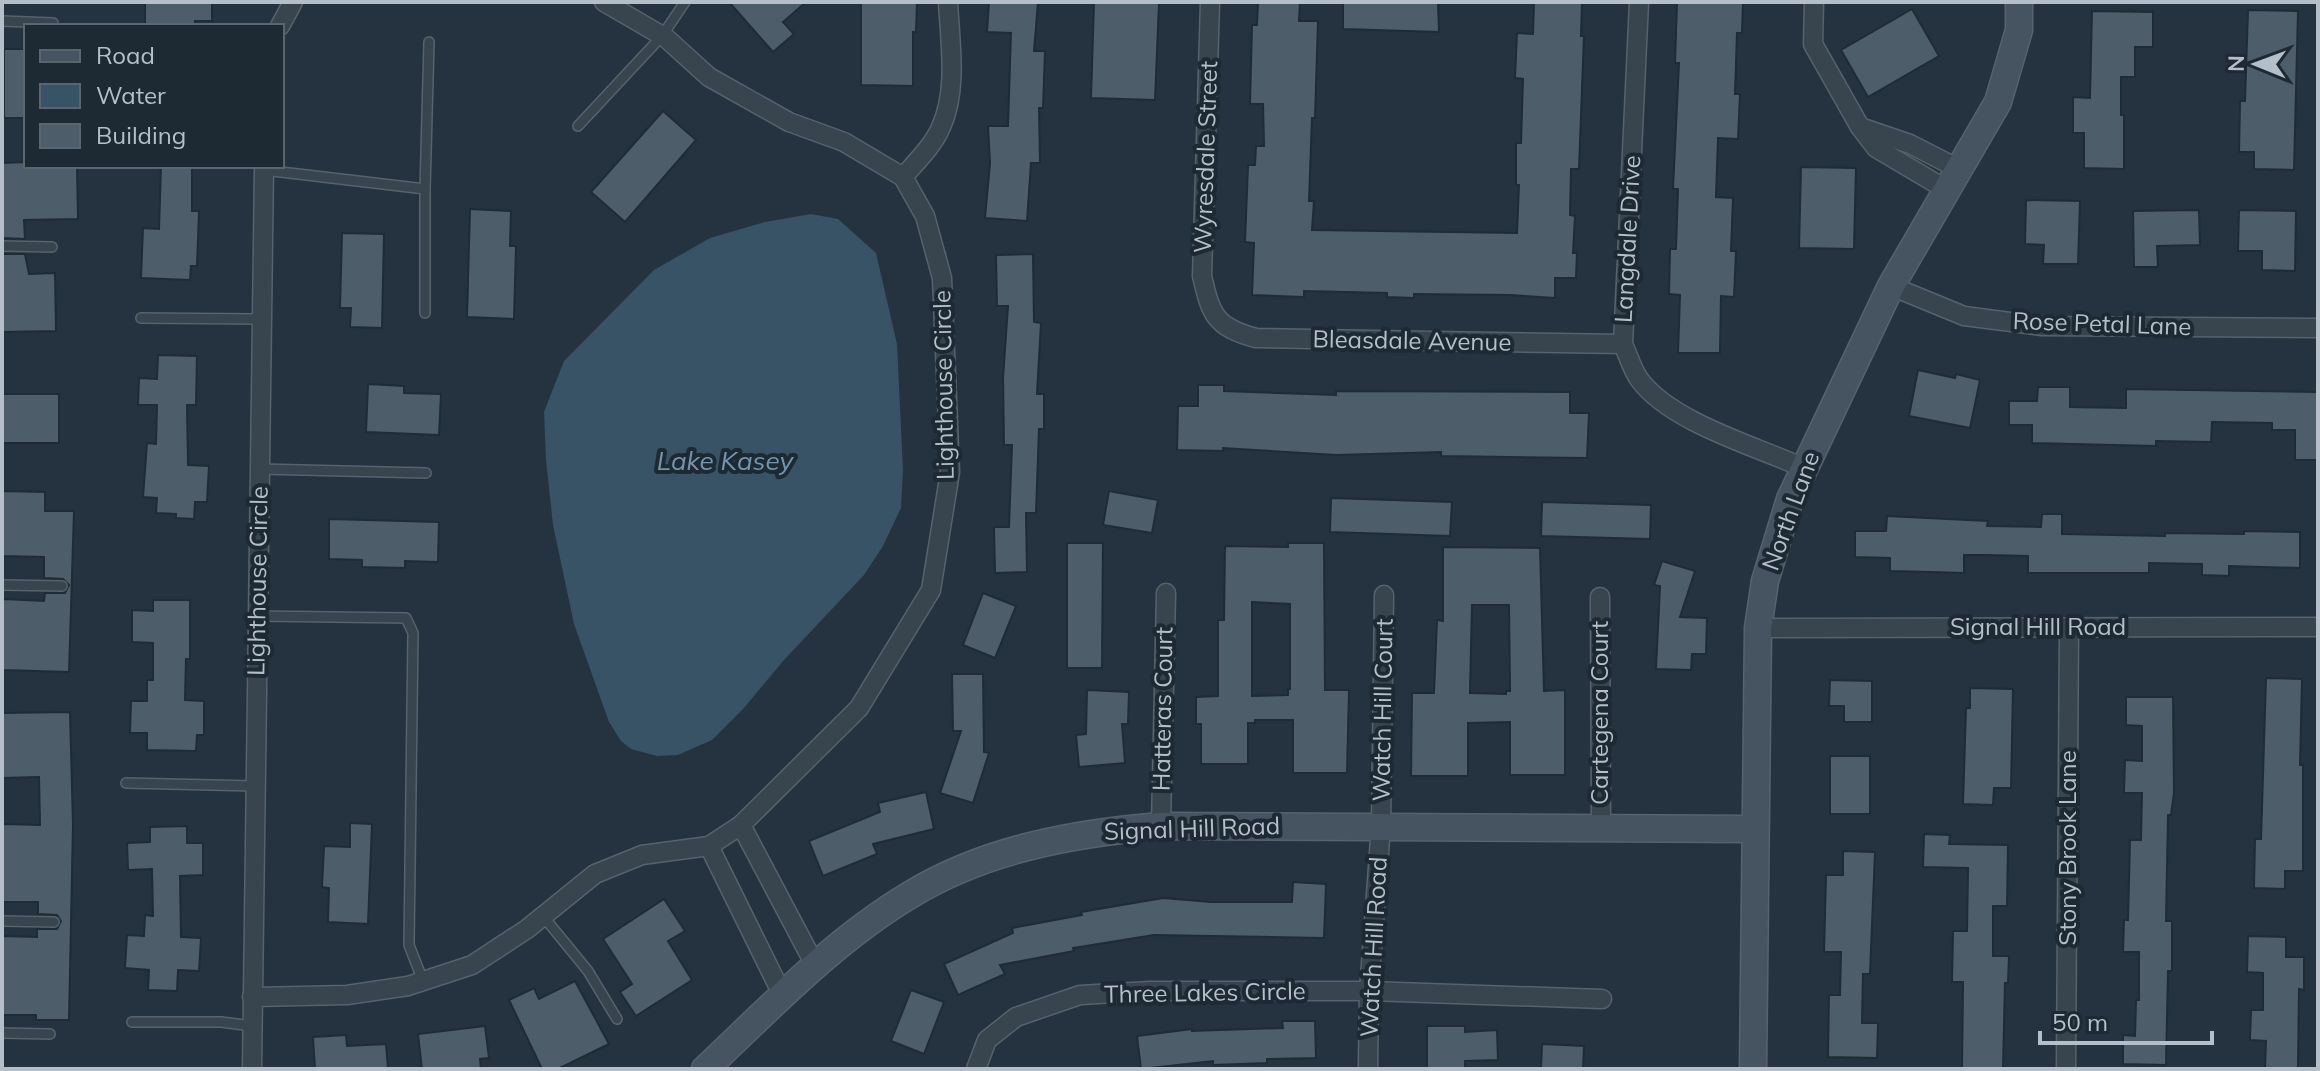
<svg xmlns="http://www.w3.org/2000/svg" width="2320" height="1071" font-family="Mulish,sans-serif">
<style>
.water{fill:#385266}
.building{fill:#4d5d6a;stroke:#1f2c35;stroke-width:2;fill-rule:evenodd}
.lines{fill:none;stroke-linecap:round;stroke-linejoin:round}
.lane-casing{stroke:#56626c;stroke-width:12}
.street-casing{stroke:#56626c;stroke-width:21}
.secondary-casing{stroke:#56626c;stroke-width:29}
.lane{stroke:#38454e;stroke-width:9}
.street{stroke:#38454e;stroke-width:18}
.secondary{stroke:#465462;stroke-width:26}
.labels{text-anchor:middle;stroke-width:8;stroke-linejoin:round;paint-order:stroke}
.street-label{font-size:24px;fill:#b4bfc9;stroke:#1d2a33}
.water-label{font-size:26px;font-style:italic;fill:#7495ad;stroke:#1d2a33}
</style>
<rect width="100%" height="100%" fill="#24333f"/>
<path class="water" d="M811 214 838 219 876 253 897 344 903 470 901 508 883 546 864 575 784 660 743 709 712 740 678 755 657 756 631 749 621 741 609 722 574 624 553 525 546 460 544 412 564 361 654 270 710 238 765 222Z"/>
<g class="building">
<path d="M145 2H212V21H195V26L145 25Z"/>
<path d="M729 2H806L783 22 794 34 773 52Z"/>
<path d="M861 2H917L916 32H913V86L861 85Z"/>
<path d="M989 2H1038L1034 51H1045L1043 108H1039L1040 163H1031L1027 221 985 218 990 163 988 126H1008L1011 33 987 32Z"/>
<path d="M1094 2 1159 3 1155 100 1091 98Z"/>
<path d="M1258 2H1300L1299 21H1318L1315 118H1312L1309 201H1314L1312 230 1517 233 1519 185H1516V143H1521L1523 79 1515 78 1517 33 1533 34 1534 2H1582L1581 36H1584L1579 169H1571L1570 215 1575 216 1573 253H1577L1576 278H1555V298L1510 295 1414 294V298L1387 297V293L1304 291V297L1252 295 1254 243 1245 242 1248 165H1255L1256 146H1264L1263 104H1250L1252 25H1257Z"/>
<path d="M1343 2H1438L1439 32 1343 29Z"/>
<path d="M1677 2H1743L1742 33H1737L1735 94H1740L1738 139 1718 138 1716 197 1733 198 1731 251H1736L1734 297 1721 296 1720 353H1678L1680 295 1669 294 1670 249H1676L1678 189H1673L1679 63H1675Z"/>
<path d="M1912 9 1939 56 1868 97 1841 50Z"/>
<path d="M2248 10 2298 11 2294 170 2254 169V152H2239L2240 101H2245Z"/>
<path d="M2092 11 2153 12V47H2135V77H2121V115H2124V169L2084 168V133H2073V97L2090 98Z"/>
<rect x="4" y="49" width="22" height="69"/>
<path d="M663 111 696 140 625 222 591 192Z"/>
<path d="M26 162V166H77L78 219 24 220 25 239 2 238V163Z"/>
<path d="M161 166H192V211H199L197 266H191L190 280 141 278 143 228 159 229Z"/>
<path d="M1801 167 1856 168 1854 249 1799 248Z"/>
<path d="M2026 200 2080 201 2078 264H2043L2044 245 2025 244Z"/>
<path d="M470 209 511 211 510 246H516L514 319 467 317Z"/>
<path d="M2199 210 2200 245 2157 246 2158 267H2134L2133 211Z"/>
<path d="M2239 210 2296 211 2295 271 2262 270V251H2238Z"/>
<path d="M342 233 384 234 382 328 350 327 351 308H340Z"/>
<path d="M2 254H25L29 274 55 273 56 331 3 332Z"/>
<path d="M1033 254 1034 322 1041 323 1037 394H1044V429H1039L1036 513H1026L1027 572 995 573 994 527H1009L1012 445H1004L1003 378 1008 306H997L996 255Z"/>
<path d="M158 355 197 356 196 405H187L188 465 209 466 207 502H195L194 519 176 518V514L156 513 157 498 143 497 147 443 156 444 157 405H138L139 378 157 379Z"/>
<path d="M1918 370 1955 378 1956 374 1980 380 1970 428 1909 416Z"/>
<path d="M368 384 404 386V393L441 394 439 435 366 432Z"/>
<path d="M1198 385H1224V391L1336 395V391L1570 392V413H1589L1587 458 1441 456V452L1336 455 1223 448V451L1177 450 1178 406H1198Z"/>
<path d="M2038 387H2070V407L2126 408V389L2318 392V460H2295V430H2272V423L2212 422 2211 442 2156 441V446L2032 443V425H2009V401H2037Z"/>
<rect x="2" y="394" width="57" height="49"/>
<path d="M2 491 45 492V511H74L69 672 2 670 3 599 44 601 45 593H65L69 585 63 579 44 578V557L2 556Z"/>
<path d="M1109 491 1158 500 1152 533 1103 525Z"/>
<path d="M1331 498 1452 502 1450 536 1330 532Z"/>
<path d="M1542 502 1651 505 1650 539 1541 536Z"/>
<path d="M2042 514H2062V534L2165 536V533L2244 534V531L2300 532V568L2229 566V576L2202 575V564L2149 563V573H2028V556L1987 555H1964V573L1931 572 1890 571V558L1855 557V531H1886L1887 516 1988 521 1987 526 2041 527Z"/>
<path d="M329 519 439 522 438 562 405 561V568L362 567V560L329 559Z"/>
<path d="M1067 543H1103L1102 668H1067Z"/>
<path d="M1288 543H1324L1325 690H1349L1347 773H1293V720H1255V723H1248V764H1201V724H1196V697L1218 696V620H1224L1225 546 1288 547ZM1252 602 1290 604V689H1288V695L1252 696Z"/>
<path d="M1443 547 1540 548 1544 691 1565 690V775H1510V722L1468 723V776H1411L1412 693H1434L1437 620 1443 621ZM1472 605H1509L1510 691H1506V694L1470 693Z"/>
<path d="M1662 561 1695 571 1680 617 1707 618 1706 654H1692L1691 670 1656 669 1660 586 1654 585Z"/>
<path d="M983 593 1016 606 995 658 963 645Z"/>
<path d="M153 600H190V659H186L185 700 204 701V735H197L196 751 147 750V733H130L131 701H147V680H153V643L132 642V610L153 611Z"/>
<path d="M952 674H983L984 752 989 753 973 803 940 793 961 731H953Z"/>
<path d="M2266 678 2302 679 2300 765H2303V871H2285V889L2254 888 2255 839H2261Z"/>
<path d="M1830 680 1872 681V722H1844V706H1829Z"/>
<path d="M1970 688 2013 689 2011 788H1994L1993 805 1963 804 1966 708H1970Z"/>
<path d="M1087 690 1129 692 1128 724H1122L1125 763 1079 767 1076 735 1086 734Z"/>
<path d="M2126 697H2173L2174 793 2171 815H2168L2166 921H2172V971H2168L2166 1065 2123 1064V1035L2135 1036 2136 1000H2139V952H2123L2124 920H2128L2130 840H2141L2142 793H2124L2125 760 2142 761V726L2126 725Z"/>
<path d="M70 712 73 825 69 1020H36V1015H2V936L37 937V929H57L61 921 57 915 38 914V902H2V824L40 825 39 777 2 778V713Z"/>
<rect x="1830" y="756" width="40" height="58"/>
<path d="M926 792 934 829 873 844 877 854 823 876 809 841 880 812 878 803Z"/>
<path d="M350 823 372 824 368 924 328 922 329 888 322 887 324 846 350 847Z"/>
<path d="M187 826V843H203V875L180 876 181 937 201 938 199 971 178 970 177 991 148 990 149 970 125 968 127 935 144 936 145 915 153 916 152 869 128 870 127 843 150 842V827Z"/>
<path d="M1924 834 1950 835 1949 844 2008 845 2007 906H1993V956H2009L2008 983H2005L2003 1069H1962L1963 982H1952L1953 931H1967L1968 868 1923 867Z"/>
<path d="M1843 851 1875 852 1870 974H1863L1862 1023H1878L1877 1058 1828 1057 1829 995H1840L1841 952H1824L1826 875H1843Z"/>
<path d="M1293 882 1326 884 1324 938 1154 935 1073 948 1074 951 1000 965 1005 974 958 995 944 964 1013 933 1012 928 1082 915 1081 912 1163 898 1211 902H1292Z"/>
<path d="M664 899 685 931 668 941 692 980 636 1016 620 992 632 984 603 939Z"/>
<path d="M2248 936 2286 937V957H2304V990L2299 989 2298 1069H2265L2266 1041 2250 1040 2251 1010H2263V973L2247 972Z"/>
<path d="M575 981 609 1044 558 1069H542L509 1000 534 988 539 999Z"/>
<path d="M911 990 944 1002 924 1054 891 1041Z"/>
<path d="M1282 1021H1315L1316 1058 1267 1059V1063L1213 1065V1061L1141 1069 1137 1036 1192 1029V1031L1283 1028Z"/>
<path d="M485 1026 489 1058 480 1059 481 1069H422L418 1034Z"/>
<path d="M1427 1026H1465V1032L1497 1030 1498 1060 1465 1061V1069H1427Z"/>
<path d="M346 1035 347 1046 386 1044 388 1069H315L313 1037Z"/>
<path d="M1542 1044 1584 1046 1583 1069H1541Z"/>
</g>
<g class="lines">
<defs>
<g id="lane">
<path d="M2 21 53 23"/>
<path d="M578 126 662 36 685 2"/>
<path d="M264 170 425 189V313"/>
<path d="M425 189 429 42"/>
<path d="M2 246 52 247"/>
<path d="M141 318 262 319"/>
<path d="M260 469 426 473"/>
<path d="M2 585 62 586"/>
<path d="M258 616 406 618 413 633 409 945 423 981"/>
<path d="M126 783 255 786"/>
<path d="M543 916 588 971 617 1019"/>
<path d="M2 921 54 922"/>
<path d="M132 1022H221L252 1026"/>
<path d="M2 1033 50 1034"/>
</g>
<g id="street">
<path d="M1210 2 1202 276C1211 315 1215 327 1256 338L1623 344"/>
<path d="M1639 2 1623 344C1628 355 1632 369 1639 379 1670 422 1755 446 1804 468"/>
<path d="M1814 2 1813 44 1860 127 1876 148 1947 190"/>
<path d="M280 26 293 2"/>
<path d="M1860 127 1910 144 1959 169"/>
<path d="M903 177C916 162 933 146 941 127 958 90 950 42 948 2"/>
<path d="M1891 286 1964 316 2042 326 2318 328"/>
<path d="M1600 597 1601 829"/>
<path d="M1758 628 2318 627"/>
<path d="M741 825 815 965"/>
<path d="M1161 826 1166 593"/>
<path d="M709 846 783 996"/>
<path d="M252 997 347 995 408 986 472 965 527 929 595 874 642 855 709 846 741 825 859 708 931 590 950 472 942 278 925 216 903 177 844 142 789 122 709 77 666 38 604 2"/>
<path d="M252 1069 264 166"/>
<path d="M976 1069 987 1040 1016 1017 1080 995 1150 991H1369L1602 999"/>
<path d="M1368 1069 1369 991 1381 825 1384 595"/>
<path d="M2066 1069 2069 627"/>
</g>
<g id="secondary">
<path d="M705 1069C770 1008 833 941 910 895 985 849 1075 833 1161 826L1755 829"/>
<path d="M1753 1069 1758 628 1765 581 1790 499 1891 286 1998 102 2019 30V2"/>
</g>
</defs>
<use href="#lane" class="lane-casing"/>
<use href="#street" class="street-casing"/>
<use href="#secondary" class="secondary-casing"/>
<use href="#lane" class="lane"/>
<use href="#street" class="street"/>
<use href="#secondary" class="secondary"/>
</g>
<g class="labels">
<g class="street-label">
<text transform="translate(1206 157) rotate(-88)" y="8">Wyresdale Street</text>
<text transform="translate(1628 239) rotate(-87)" y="8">Langdale Drive</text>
<text transform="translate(2102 324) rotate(2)" y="8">Rose Petal Lane</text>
<text transform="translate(1412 341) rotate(1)" y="8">Bleasdale Avenue</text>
<text transform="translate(944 385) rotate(-91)" y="8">Lighthouse Circle</text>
<text transform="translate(1791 511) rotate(-70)" y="8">North Lane</text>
<text transform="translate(258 581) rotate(-89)" y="8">Lighthouse Circle</text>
<text x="2038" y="635">Signal Hill Road</text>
<text transform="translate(1163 709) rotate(-89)" y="8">Hatteras Court</text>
<text transform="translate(1383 710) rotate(-89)" y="8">Watch Hill Court</text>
<text transform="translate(1600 713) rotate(-90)" y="8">Cartegena Court</text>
<text transform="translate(1192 829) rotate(-2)" y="8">Signal Hill Road</text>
<text transform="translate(2068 848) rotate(-90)" y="8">Stony Brook Lane</text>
<text transform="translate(1374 947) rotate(-87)" y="8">Watch Hill Road</text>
<text transform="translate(1205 993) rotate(-1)" y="8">Three Lakes Circle</text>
</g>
<g class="water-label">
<text x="725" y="470">Lake Kasey</text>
</g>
</g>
<rect width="2320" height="1071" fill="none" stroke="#b4bfc9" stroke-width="8"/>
<rect x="24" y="24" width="260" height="144" fill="#1d2a33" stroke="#59666f" stroke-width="2"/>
<rect x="40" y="50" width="40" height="12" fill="#465462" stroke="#59666f" stroke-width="2"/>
<text x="96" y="64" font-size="24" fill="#b4bfc9">Road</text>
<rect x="40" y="84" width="40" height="24" fill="#385266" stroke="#59666f" stroke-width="2"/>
<text x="96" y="104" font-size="24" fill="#b4bfc9">Water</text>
<rect x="40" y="124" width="40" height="24" fill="#4d5d6a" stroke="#59666f" stroke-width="2"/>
<text x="96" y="144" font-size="24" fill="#b4bfc9">Building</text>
<g transform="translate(2256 64) rotate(271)" stroke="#1d2a33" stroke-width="6" paint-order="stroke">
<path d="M0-6L14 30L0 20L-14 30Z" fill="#b4bfc9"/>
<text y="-12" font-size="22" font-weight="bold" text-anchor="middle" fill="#b4bfc9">N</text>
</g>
<path d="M2040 1031v12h172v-12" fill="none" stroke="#b4bfc9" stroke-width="4"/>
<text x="2052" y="1031" font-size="24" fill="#b4bfc9" stroke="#1d2a33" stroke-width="6" paint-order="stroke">50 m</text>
</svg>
